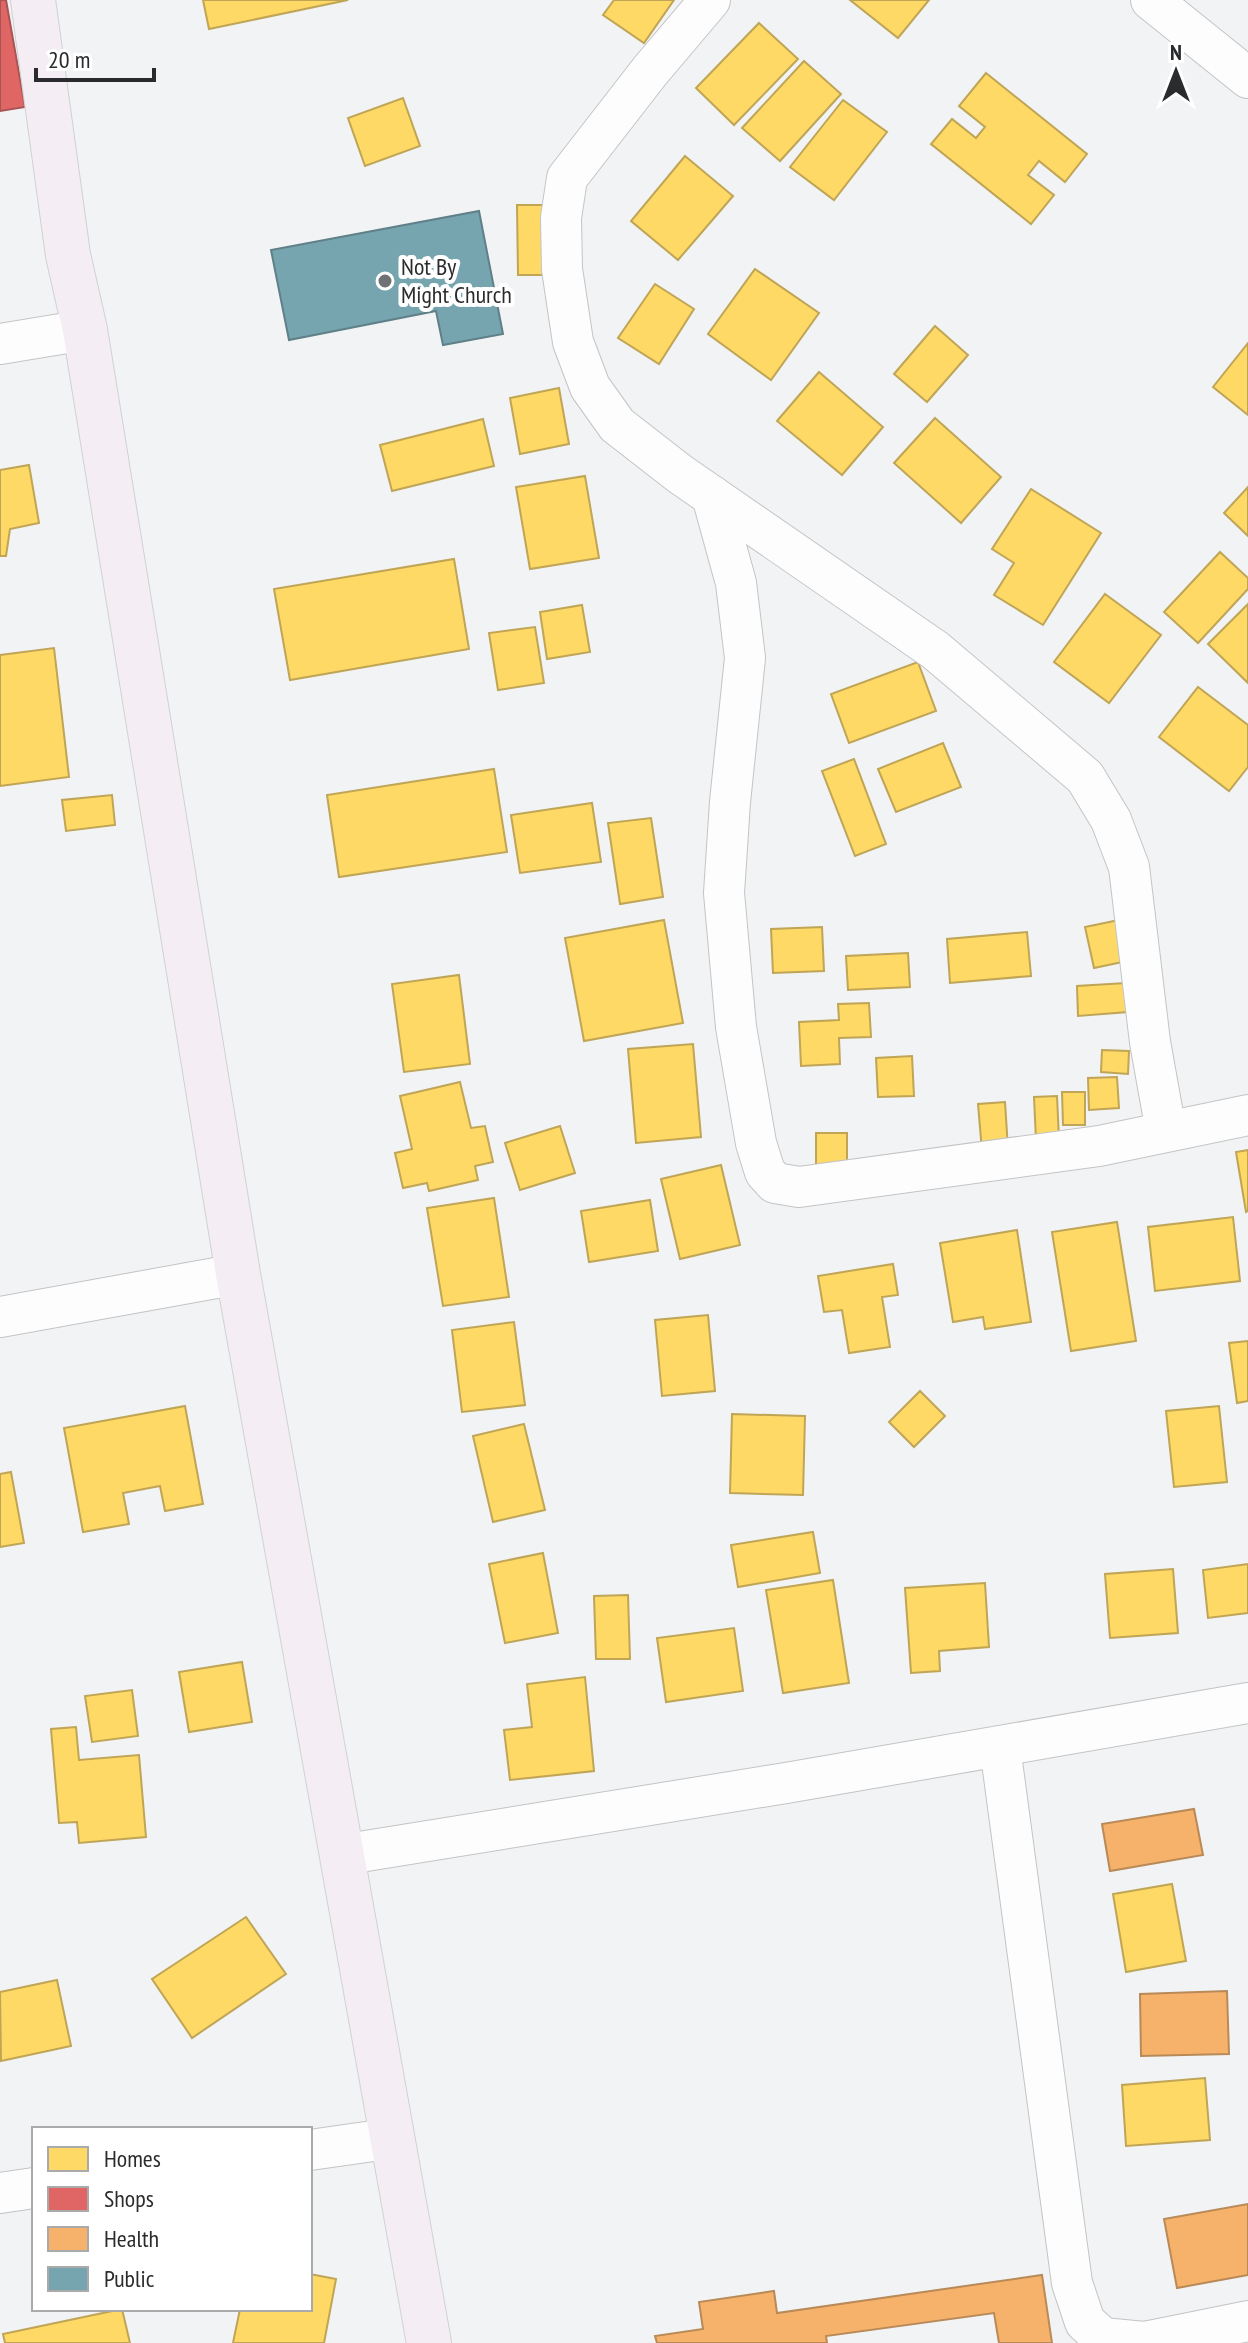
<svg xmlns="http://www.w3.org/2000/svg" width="1248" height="2343" font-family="'PT Sans Narrow',sans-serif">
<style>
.homes{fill:#ffd966;stroke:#bfa555;stroke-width:2}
.shops{fill:#e06666;stroke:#a95455;stroke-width:2}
.health{fill:#f6b26b;stroke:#b98a58;stroke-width:2}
.public{fill:#76a5af;stroke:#5f8088;stroke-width:2}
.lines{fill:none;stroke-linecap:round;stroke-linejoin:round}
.minor-casing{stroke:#c3c4c5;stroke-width:42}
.major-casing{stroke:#d0d1d1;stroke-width:46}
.minor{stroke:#fdfdfe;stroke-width:40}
.major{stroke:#f4eef4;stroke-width:44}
.poi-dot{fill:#707172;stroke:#fff;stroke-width:3}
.labels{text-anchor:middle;stroke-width:8;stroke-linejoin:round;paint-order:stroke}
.poi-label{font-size:24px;fill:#2a2b2c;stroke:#fff;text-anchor:start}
</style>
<rect width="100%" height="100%" fill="#f1f3f5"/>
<g class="homes">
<path d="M203 0H348L209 29Z"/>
<path d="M614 0H674L644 43 603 15Z"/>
<path d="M850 0H929L898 38Z"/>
<path d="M759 23 798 59 734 125 696 88Z"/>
<path d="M804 61 841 94 780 161 742 128Z"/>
<path d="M986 73 1087 154 1065 182 1039 161 1028 175 1054 195 1031 224 931 144 952 119 976 138 985 127 959 106Z"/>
<path d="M403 98 420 146 365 166 348 118Z"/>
<path d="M843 100 887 132 834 200 790 167Z"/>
<path d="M685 156 733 196 678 260 631 221Z"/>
<path d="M517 205H553L555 275H518Z"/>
<path d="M755 269 819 313 771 380 708 334Z"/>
<path d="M655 284 694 309 659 364 618 338Z"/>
<path d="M935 326 968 355 927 402 894 374Z"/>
<path d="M1248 343V415L1213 387Z"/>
<path d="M819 372 883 427 842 475 777 421Z"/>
<path d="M559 388 569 444 520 454 510 398Z"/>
<path d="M935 418 1001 477 961 523 894 463Z"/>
<path d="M483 419 494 466 392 491 380 445Z"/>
<path d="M29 465 39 523 10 529 6 556H0V470Z"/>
<path d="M585 476 599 558 530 569 516 487Z"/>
<path d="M1248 487V536L1224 513Z"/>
<path d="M1031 489 1101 533 1043 625 994 595 1014 563 992 549Z"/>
<path d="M1220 552 1248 578V589L1198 643 1164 612Z"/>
<path d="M454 559 469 649 290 680 274 589Z"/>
<path d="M1105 594 1161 635 1109 703 1054 662Z"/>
<path d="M1248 604V683L1208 644Z"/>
<path d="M582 605 590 652 547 659 540 612Z"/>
<path d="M535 627 544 683 498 690 489 633Z"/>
<path d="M54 648 69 777 0 786V655Z"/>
<path d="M918 662 936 711 849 743 831 694Z"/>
<path d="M1198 687 1248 725V767L1229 791 1159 737Z"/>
<path d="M943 743 961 787 896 812 878 769Z"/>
<path d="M854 759 886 844 855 856 822 771Z"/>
<path d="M494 769 507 852 339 877 327 795Z"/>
<path d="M112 795 115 825 66 831 62 800Z"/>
<path d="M592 803 601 862 520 873 511 815Z"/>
<path d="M651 818 663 897 620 904 608 823Z"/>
<path d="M664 920 683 1023 584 1041 565 938Z"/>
<path d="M1119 920 1127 961 1094 968 1085 927Z"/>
<path d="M822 927 824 971 773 973 771 929Z"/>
<path d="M1027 932 1031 976 950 983 947 939Z"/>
<path d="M908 953 910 987 848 990 846 956Z"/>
<path d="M459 975 470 1064 404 1072 392 984Z"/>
<path d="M1126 983 1128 1012 1078 1016 1077 986Z"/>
<path d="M869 1003 871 1037 839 1038 840 1064 801 1066 799 1022 839 1020 838 1004Z"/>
<path d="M693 1044 701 1137 636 1143 628 1049Z"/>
<path d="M1102 1050 1129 1051 1128 1074 1101 1072Z"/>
<path d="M912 1056 914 1096 878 1097 876 1058Z"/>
<path d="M1117 1077 1119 1108 1089 1110 1088 1078Z"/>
<path d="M460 1082 471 1128 485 1126 493 1162 475 1166 478 1180 429 1191 427 1183 403 1188 395 1153 412 1149 400 1096Z"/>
<path d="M1062 1092H1085V1125H1063Z"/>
<path d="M1057 1096 1059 1139 1036 1140 1034 1097Z"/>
<path d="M1005 1102 1008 1149 982 1151 978 1104Z"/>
<path d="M560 1126 575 1173 520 1190 505 1143Z"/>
<rect x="816" y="1133" width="31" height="43"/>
<path d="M1248 1150V1211L1246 1212 1236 1152Z"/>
<path d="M721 1165 740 1245 680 1259 661 1179Z"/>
<path d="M494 1198 509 1297 443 1306 427 1208Z"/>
<path d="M650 1200 658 1251 589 1262 581 1211Z"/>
<path d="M1233 1217 1240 1281 1155 1291 1148 1227Z"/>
<path d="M1117 1222 1136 1341 1071 1351 1052 1232Z"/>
<path d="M1017 1230 1031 1322 985 1329 983 1317 953 1322 940 1243Z"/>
<path d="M893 1264 898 1295 882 1297 890 1347 849 1353 842 1310 824 1312 818 1276Z"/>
<path d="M708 1315 715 1391 662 1396 655 1320Z"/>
<path d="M514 1322 525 1405 462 1412 452 1330Z"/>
<path d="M1248 1341V1401L1237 1403 1229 1343Z"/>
<path d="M920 1391 945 1416 914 1447 889 1422Z"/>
<path d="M185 1406 203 1504 165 1511 160 1486 123 1493 129 1524 83 1532 64 1428Z"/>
<path d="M1219 1406 1227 1482 1174 1487 1166 1411Z"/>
<path d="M732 1414 805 1416 803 1495 730 1493Z"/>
<path d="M524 1424 545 1510 493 1522 473 1436Z"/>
<path d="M11 1472 24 1543 0 1547V1474Z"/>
<path d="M813 1532 820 1573 738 1587 731 1545Z"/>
<path d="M543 1553 558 1633 505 1643 489 1564Z"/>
<path d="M1248 1564V1613L1208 1618 1203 1570Z"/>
<path d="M1173 1569 1178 1633 1110 1638 1105 1574Z"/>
<path d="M833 1580 849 1683 783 1693 766 1590Z"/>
<path d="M985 1583 989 1647 939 1651 940 1671 911 1673 905 1588Z"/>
<path d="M628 1595 630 1659H596L594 1596Z"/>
<path d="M734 1628 743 1691 666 1702 657 1638Z"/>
<path d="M242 1662 252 1722 189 1732 179 1672Z"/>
<path d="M585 1677 594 1771 510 1780 504 1730 532 1727 527 1684Z"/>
<path d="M132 1690 138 1736 92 1742 85 1696Z"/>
<path d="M76 1727 79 1760 139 1755 146 1837 79 1843 77 1822 59 1823 51 1729Z"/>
<path d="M1172 1884 1186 1961 1126 1972 1113 1894Z"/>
<path d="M246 1917 286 1974 192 2038 152 1979Z"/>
<path d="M57 1980 71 2046 1 2061 0 1992Z"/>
<path d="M1205 2078 1210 2140 1126 2146 1122 2085Z"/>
<path d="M310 2274 336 2279 324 2343H233L240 2309H310Z"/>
<path d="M122 2309 130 2343H5L3 2334Z"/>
</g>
<path class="shops" d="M0 0H6L25 107 0 111Z"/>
<g class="health">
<path d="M1194 1809 1203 1855 1110 1871 1102 1824Z"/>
<path d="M1227 1991 1229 2054 1141 2056 1140 1994Z"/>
<path d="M1248 2204V2275L1177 2288 1164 2219Z"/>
<path d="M1042 2275 1052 2343H999L994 2313 826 2336 827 2343H657L655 2336 703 2329 699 2302 774 2291 777 2313Z"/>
</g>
<path class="public" d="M479 211 503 334 443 345 436 311 289 340 271 250Z"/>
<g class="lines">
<defs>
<g id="minor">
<path d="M710 0 650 71 567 178 561 218 562 269 573 342 590 387 617 425 680 474 935 650 1085 777 1111 820 1129 867 1150 1042 1166 1131"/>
<path d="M1151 0 1248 78"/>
<path d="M0 344 85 330"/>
<path d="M712 496 736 583 745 658 730 802 724 893 736 1027 756 1143 765 1172 775 1183 799 1187 1099 1146 1248 1115"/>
<path d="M0 1317 238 1274"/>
<path d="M1000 1747 1072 2283 1085 2322 1103 2338 1144 2342 1248 2321"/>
<path d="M341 1855 786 1783 1248 1703"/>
<path d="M310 2150 394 2138"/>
<path d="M0 2193 34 2188"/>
</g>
<path id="major" d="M33 0 68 255 85 330 238 1274 429 2343"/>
</defs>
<use href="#minor" class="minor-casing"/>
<use href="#major" class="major-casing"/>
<use href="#minor" class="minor"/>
<use href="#major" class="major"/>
</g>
<circle class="poi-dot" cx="385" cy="281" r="8"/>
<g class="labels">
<g class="poi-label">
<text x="401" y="275">Not By<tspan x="401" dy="28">Might Church</tspan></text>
</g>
</g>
<rect x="32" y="2127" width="280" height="184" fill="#ffffff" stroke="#aaaaab" stroke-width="2"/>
<rect x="48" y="2147" width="40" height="24" fill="#ffd966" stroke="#aaaaab" stroke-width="2"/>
<text x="104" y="2167" font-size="24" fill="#2a2b2c">Homes</text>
<rect x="48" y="2187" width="40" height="24" fill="#e06666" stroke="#aaaaab" stroke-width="2"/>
<text x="104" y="2207" font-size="24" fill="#2a2b2c">Shops</text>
<rect x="48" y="2227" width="40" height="24" fill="#f6b26b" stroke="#aaaaab" stroke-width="2"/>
<text x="104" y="2247" font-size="24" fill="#2a2b2c">Health</text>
<rect x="48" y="2267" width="40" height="24" fill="#76a5af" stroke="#aaaaab" stroke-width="2"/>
<text x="104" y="2287" font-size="24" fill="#2a2b2c">Public</text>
<g transform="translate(1176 72)" stroke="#ffffff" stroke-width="6" paint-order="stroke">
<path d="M0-6L14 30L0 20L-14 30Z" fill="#2a2b2c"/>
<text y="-12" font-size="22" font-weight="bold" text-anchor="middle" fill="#2a2b2c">N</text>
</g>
<path d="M36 68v12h118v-12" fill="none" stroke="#2a2b2c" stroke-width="4"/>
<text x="48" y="68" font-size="24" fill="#2a2b2c" stroke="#ffffff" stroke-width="6" paint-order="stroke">20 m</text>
</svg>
